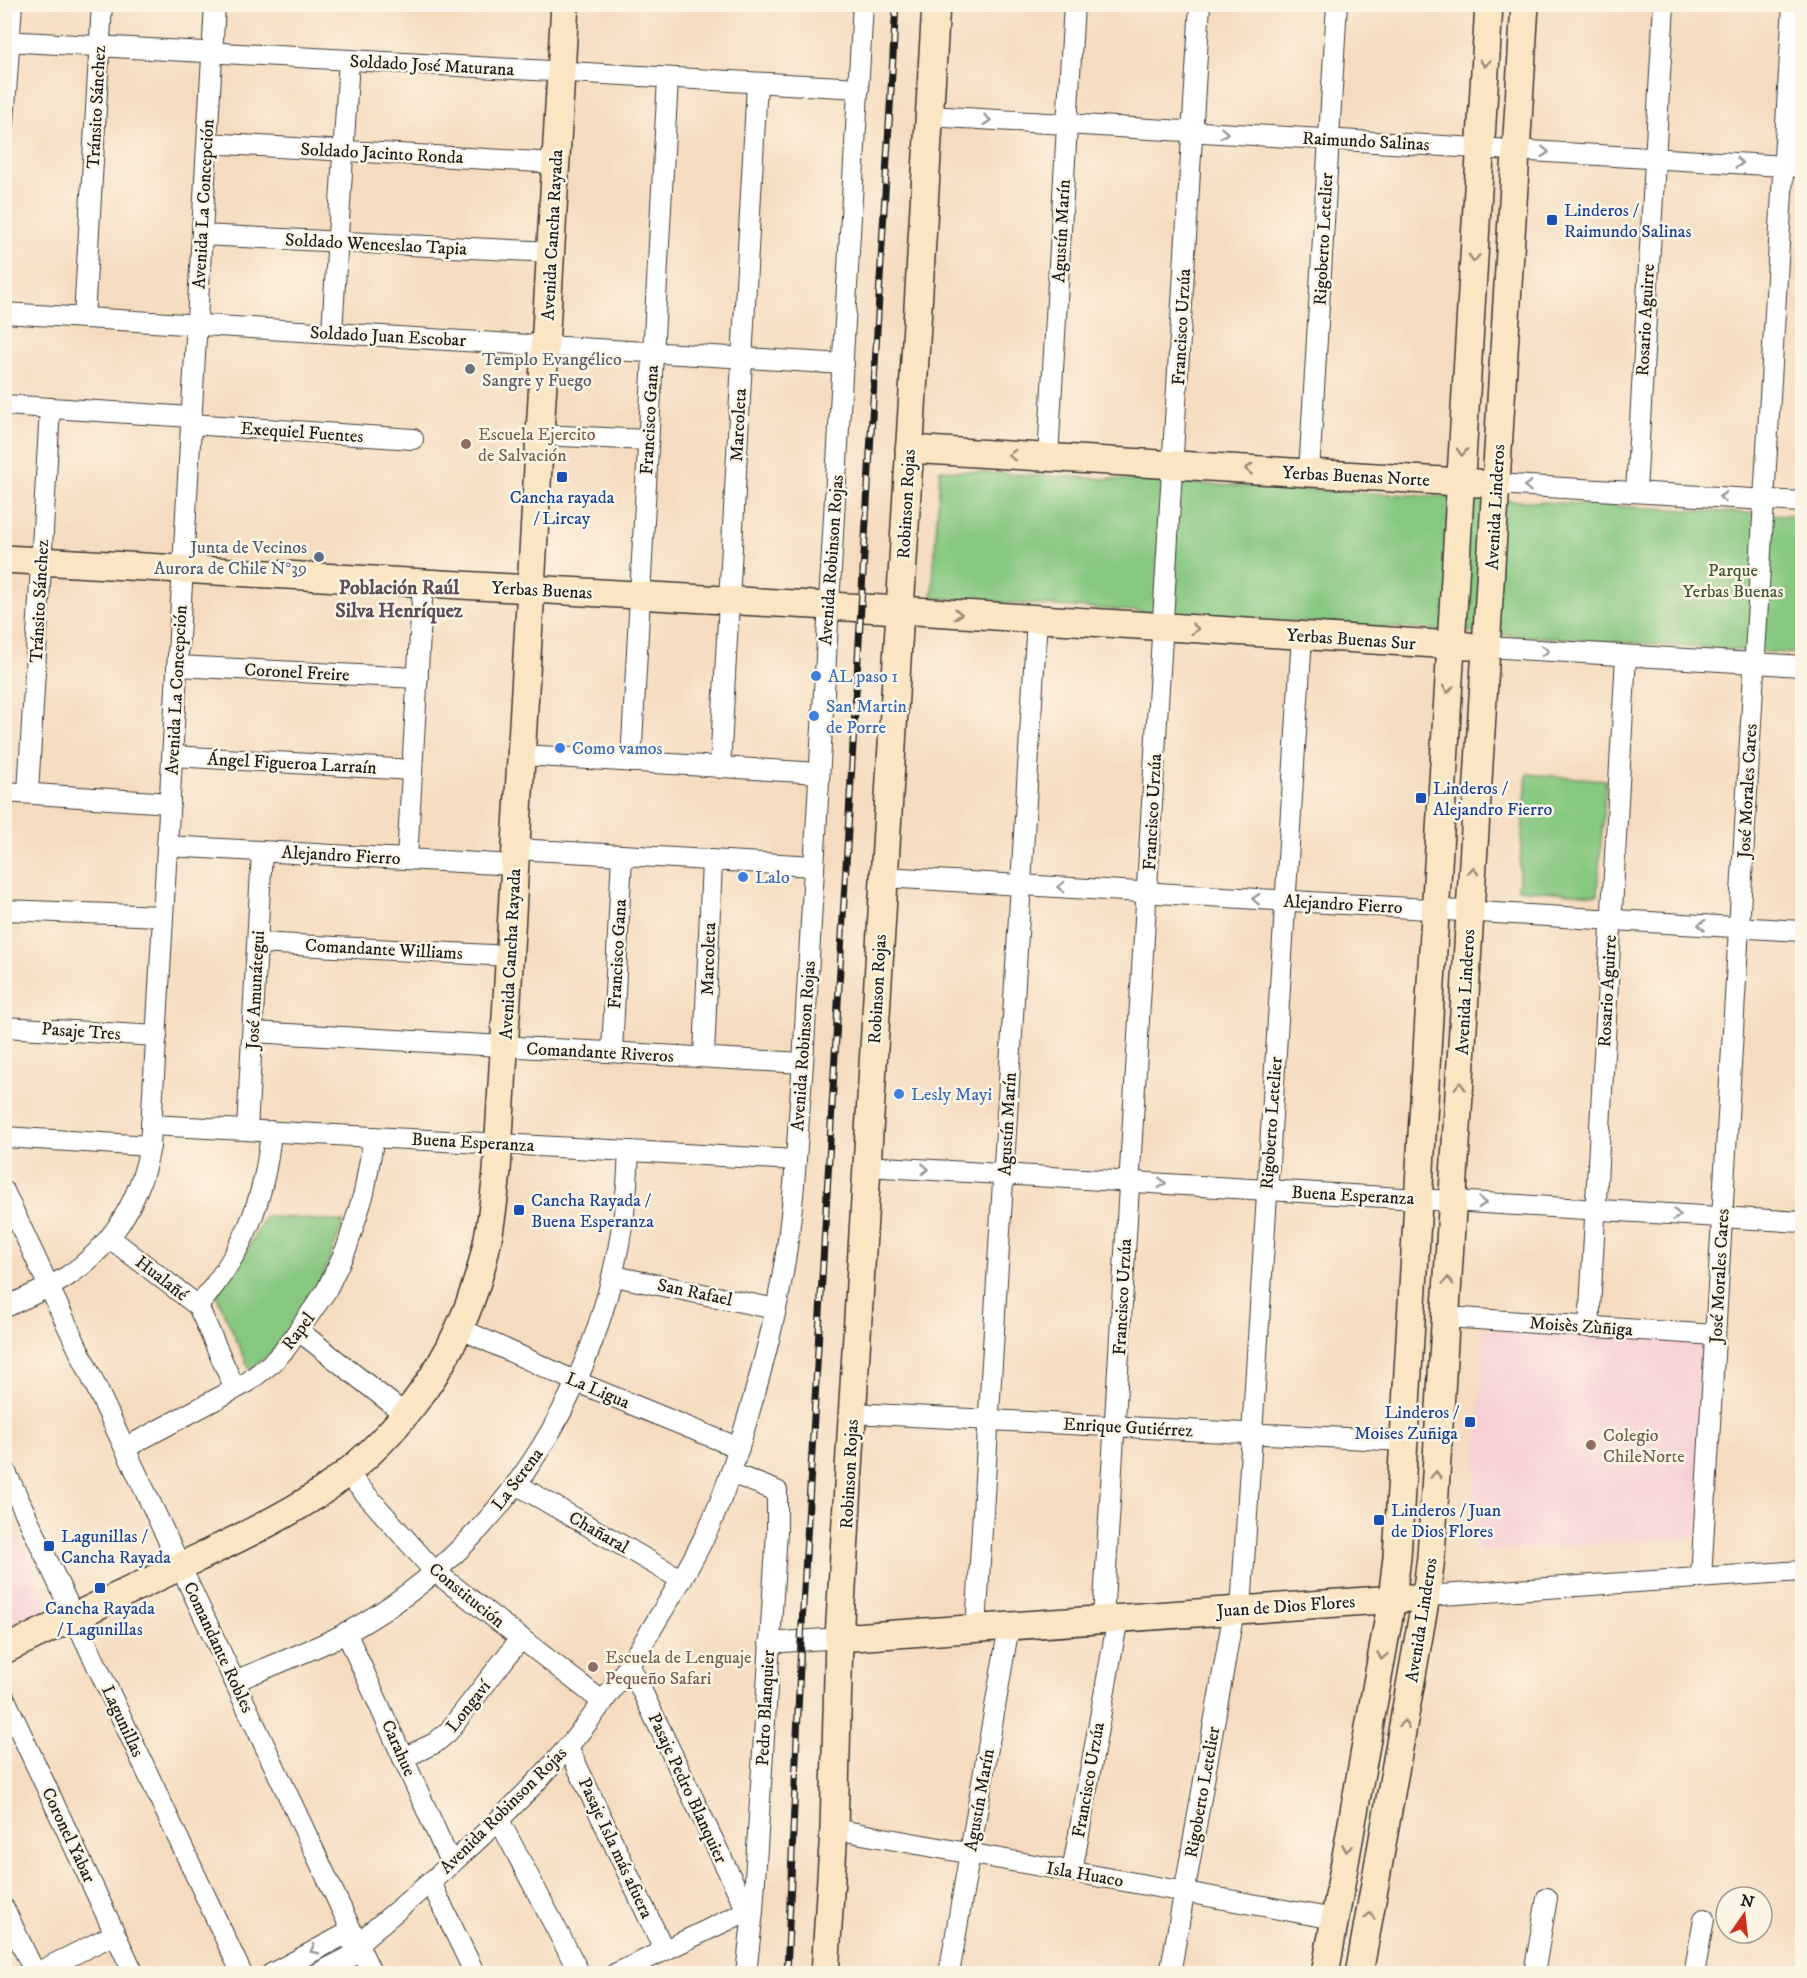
<svg xmlns="http://www.w3.org/2000/svg" width="1807" height="1978" font-family="'IM FELL DW Pica',serif">
<style>
.built{fill:#f7cfd4}
.green{fill:#87c880;stroke:#52724e;stroke-width:1.5}
.lines{fill:none;stroke-linecap:round;stroke-linejoin:round}
.street-casing{stroke:#3d3935;stroke-width:22}
.secondary-casing{stroke:#3d3935;stroke-width:30}
.street{stroke:#fff;stroke-width:20}
.secondary{stroke:#fbe6c4;stroke-width:27}
.rail-casing{stroke:#1c1c1c;stroke-width:7}
.rail{stroke:#fcf5e5;stroke-width:4.5;stroke-dasharray:14;stroke-linecap:butt}
.oneway{stroke:#978b78}
.oneway2{stroke:#999}
.transit-dot{fill:#1a4fb4;stroke:#fcf5e5;stroke-width:2}
.worship-dot{fill:#6b7280;stroke:#fcf5e5;stroke-width:2}
.education-dot{fill:#8d6e63;stroke:#fcf5e5;stroke-width:2}
.service-dot{fill:#5c6f8a;stroke:#fcf5e5;stroke-width:2}
.shop-dot{fill:#3f7fe0;stroke:#fcf5e5;stroke-width:2}
.labels{text-anchor:middle;stroke-width:5;stroke-linejoin:round;paint-order:stroke}
.street-label{font-size:18px;fill:#1c1c1c;stroke:#fcf5e5}
.transit-label{font-size:18px;fill:#164399;stroke:#fcf5e5;text-anchor:start}
.worship-label{font-size:18px;fill:#5b616d;stroke:#fcf5e5;text-anchor:start}
.education-label{font-size:18px;fill:#785e54;stroke:#fcf5e5;text-anchor:start}
.service-label{font-size:18px;fill:#4e5e75;stroke:#fcf5e5;text-anchor:end}
.park-label{font-size:18px;fill:#41583f;stroke:#fcf5e5}
.shop-label{font-size:18px;fill:#366cbe;stroke:#fcf5e5;text-anchor:start}
.neighbourhood-label{font-size:20px;font-weight:bold;fill:#5c4d5b;stroke:#fcf5e5}
</style>
<rect width="100%" height="100%" fill="#fcf5e5"/>
<filter id="ink" filterUnits="userSpaceOnUse"><feTurbulence type="fractalNoise" baseFrequency=".0167" numOctaves="2"/><feDisplacementMap in="SourceGraphic" scale="12" xChannelSelector="R" yChannelSelector="G"/><feConvolveMatrix kernelMatrix="1 2 1 2 8 2 1 2 1" color-interpolation-filters="sRGB"/></filter>
<filter id="wash" filterUnits="userSpaceOnUse"><feTurbulence type="fractalNoise" baseFrequency=".008" numOctaves="4" result="noise"/><feDisplacementMap in="SourceGraphic" scale="24" xChannelSelector="R" yChannelSelector="G"/><feGaussianBlur stdDeviation="1.35" result="paint"/><feColorMatrix in="noise" values="0 0 0 0 0 0 0 0 0 0 0 0 0 0 0 0 0 1.4 0 .05"/><feComposite in="paint" operator="in"/></filter>
<g filter="url(#wash)">
<rect width="100%" height="100%" fill="#f5dcc0"/>
<g class="built">
<path d="M1483 1329 1702 1341 1711 1353 1698 1537 1483 1552 1473 1544Z"/>
<path d="M4 1507 56 1612 4 1635Z"/>
</g>
<g class="green">
<path d="M940 470 1802 516V654L932 598Z"/>
<path d="M1527 774 1606 780 1597 895 1518 889Z"/>
<path d="M265 1216 344 1222 323 1275 291 1334 250 1371 216 1294 242 1259Z"/>
</g>
</g>
<g filter="url(#ink)">
<g class="lines">
<defs>
<g id="street">
<path d="M4 41 859 88"/>
<path d="M929 116 1802 167"/>
<path d="M4 122 12 4"/>
<path d="M207 143 556 163"/>
<path d="M202 235 551 252"/>
<path d="M4 313 844 364"/>
<path d="M84 318 102 4"/>
<path d="M332 332 349 60"/>
<path d="M4 405 191 417"/>
<path d="M191 424 413 439"/>
<path d="M540 435 648 440"/>
<path d="M1048 457 1074 4"/>
<path d="M1309 473 1337 4"/>
<path d="M1496 484 1802 502"/>
<path d="M1636 492 1664 4"/>
<path d="M1486 647 1802 666"/>
<path d="M177 666 418 678"/>
<path d="M522 755 819 773"/>
<path d="M173 756 412 770"/>
<path d="M631 762 668 78"/>
<path d="M720 768 757 83"/>
<path d="M4 792 170 803"/>
<path d="M28 793 50 408"/>
<path d="M167 846 515 865"/>
<path d="M516 849 814 866"/>
<path d="M407 859 423 583"/>
<path d="M884 877 1802 931"/>
<path d="M4 910 163 916"/>
<path d="M258 943 510 956"/>
<path d="M4 1027 157 1036"/>
<path d="M253 1032 803 1063"/>
<path d="M612 1052 622 855"/>
<path d="M704 1057 712 860"/>
<path d="M151 1125 796 1160"/>
<path d="M247 1130 262 851"/>
<path d="M4 1137 150 1146"/>
<path d="M867 1166 1802 1222"/>
<path d="M4 1191 372 1974"/>
<path d="M110 1238 198 1306 235 1389"/>
<path d="M614 1276 776 1309"/>
<path d="M198 1306C243 1253 265 1201 271 1131"/>
<path d="M4 1308C24 1298 45 1290 63 1279 111 1249 140 1201 150 1146L215 4"/>
<path d="M1446 1317 1715 1335"/>
<path d="M1589 1327 1626 656"/>
<path d="M459 1328 577 1382 739 1448"/>
<path d="M299 1331 406 1415"/>
<path d="M853 1413 1404 1441"/>
<path d="M125 1448 248 1382 272 1363 286 1348 326 1291 347 1247 364 1193 374 1137"/>
<path d="M4 1468 242 1974"/>
<path d="M347 1473 434 1571 603 1702"/>
<path d="M731 1473 777 1491V1531L753 1911 746 1974"/>
<path d="M516 1484 682 1580"/>
<path d="M1701 1578 1793 4"/>
<path d="M1426 1596 1802 1571"/>
<path d="M1241 1610 1302 636"/>
<path d="M1103 1619 1200 4"/>
<path d="M976 1628 1037 619"/>
<path d="M346 1632 451 1864"/>
<path d="M769 1643 839 1638"/>
<path d="M629 1664 747 1911"/>
<path d="M235 1681C272 1665 312 1651 348 1632 524 1535 623 1347 629 1151"/>
<path d="M4 1697 134 1974"/>
<path d="M568 1747 664 1950"/>
<path d="M403 1758 435 1743 448 1732 521 1638"/>
<path d="M499 1820 580 1974"/>
<path d="M834 1829 1335 1919"/>
<path d="M1072 1872 1118 1618"/>
<path d="M431 1883 475 1974"/>
<path d="M4 1908 35 1973"/>
<path d="M34 1974 115 1934"/>
<path d="M271 1974 342 1936 358 1943"/>
<path d="M317 1974 352 1956 358 1943C422 1890 485 1837 541 1777 587 1728 626 1673 660 1615 680 1583 699 1551 714 1516 729 1482 739 1448 749 1413 762 1369 774 1324 782 1278 795 1207 797 1135 803 1063L863 4"/>
<path d="M615 1974 747 1911H753"/>
<path d="M949 1974 1009 1626"/>
<path d="M1170 1974 1234 1610"/>
<path d="M1534 1974 1547 1898"/>
<path d="M1694 1974 1704 1919"/>
</g>
<g id="secondary">
<path d="M909 449 1477 483"/>
<path d="M4 559 900 610 1468 646"/>
<path d="M839 1638 1410 1598"/>
<path d="M4 1650C69 1619 134 1589 198 1558 239 1538 280 1519 318 1494 391 1445 448 1371 475 1288 488 1250 493 1211 497 1171L565 4"/>
<path d="M825 1974 834 1829 839 1638 936 4"/>
<path d="M1325 1974 1392 1599 1397 1557 1489 4"/>
<path d="M1359 1974 1426 1596 1431 1557 1525 4"/>
</g>
</defs>
<use href="#street" class="street-casing"/>
<use href="#secondary" class="secondary-casing"/>
<use href="#street" class="street"/>
<use href="#secondary" class="secondary"/>
<defs>
<path id="rail" d="M787 1974 801 1641 896 4"/>
</defs>
<use href="#rail" class="rail-casing"/>
<use href="#rail" class="rail"/>
</g>
<defs><path id="oneway-chevron" d="M-2-3.5L2.5 0L-2 3.5" fill="none" stroke-width="1.6" stroke-linecap="round" stroke-linejoin="round" transform="scale(1.5)"/></defs>
<g class="oneway">
<use href="#oneway-chevron" transform="translate(1485 63) rotate(93)"/>
<use href="#oneway-chevron" transform="translate(1474 258) rotate(93)"/>
<use href="#oneway-chevron" transform="translate(1462 452) rotate(93)"/>
<use href="#oneway-chevron" transform="translate(1012 455) rotate(-177)"/>
<use href="#oneway-chevron" transform="translate(1249 469) rotate(-177)"/>
<use href="#oneway-chevron" transform="translate(958 614) rotate(4)"/>
<use href="#oneway-chevron" transform="translate(1195 629) rotate(4)"/>
<use href="#oneway-chevron" transform="translate(1448 689) rotate(93)"/>
<use href="#oneway-chevron" transform="translate(1473 871) rotate(-87)"/>
<use href="#oneway-chevron" transform="translate(1460 1086) rotate(-87)"/>
<use href="#oneway-chevron" transform="translate(1448 1281) rotate(-87)"/>
<use href="#oneway-chevron" transform="translate(1436 1475) rotate(-87)"/>
<use href="#oneway-chevron" transform="translate(1382 1656) rotate(100)"/>
<use href="#oneway-chevron" transform="translate(1404 1724) rotate(-80)"/>
<use href="#oneway-chevron" transform="translate(1347 1848) rotate(100)"/>
<use href="#oneway-chevron" transform="translate(1370 1916) rotate(-80)"/>
</g>
<g class="oneway2">
<use href="#oneway-chevron" transform="translate(987 120) rotate(3)"/>
<use href="#oneway-chevron" transform="translate(1224 133) rotate(3)"/>
<use href="#oneway-chevron" transform="translate(1545 152) rotate(3)"/>
<use href="#oneway-chevron" transform="translate(1739 163) rotate(3)"/>
<use href="#oneway-chevron" transform="translate(1528 486) rotate(-177)"/>
<use href="#oneway-chevron" transform="translate(1723 497) rotate(-177)"/>
<use href="#oneway-chevron" transform="translate(1545 651) rotate(3)"/>
<use href="#oneway-chevron" transform="translate(1061 887) rotate(-177)"/>
<use href="#oneway-chevron" transform="translate(1256 899) rotate(-177)"/>
<use href="#oneway-chevron" transform="translate(1702 925) rotate(-177)"/>
<use href="#oneway-chevron" transform="translate(925 1169) rotate(3)"/>
<use href="#oneway-chevron" transform="translate(1162 1183) rotate(3)"/>
<use href="#oneway-chevron" transform="translate(1482 1203) rotate(3)"/>
<use href="#oneway-chevron" transform="translate(1677 1215) rotate(3)"/>
<use href="#oneway-chevron" transform="translate(314 1950) rotate(152)"/>
</g>
</g>
<g class="transit-dot">
<rect x="1546" y="214" width="12" height="12" rx="3"/>
<rect x="556" y="471" width="12" height="12" rx="3"/>
<rect x="1415" y="792" width="12" height="12" rx="3"/>
<rect x="513" y="1204" width="12" height="12" rx="3"/>
<rect x="1464" y="1416" width="12" height="12" rx="3"/>
<rect x="1373" y="1514" width="12" height="12" rx="3"/>
<rect x="43" y="1540" width="12" height="12" rx="3"/>
<rect x="94" y="1582" width="12" height="12" rx="3"/>
</g>
<circle class="worship-dot" cx="470" cy="369" r="6"/>
<g class="education-dot">
<circle cx="466" cy="444" r="6"/>
<circle cx="1591" cy="1445" r="6"/>
<circle cx="593" cy="1667" r="6"/>
</g>
<circle class="service-dot" cx="319" cy="557" r="6"/>
<g class="shop-dot">
<circle cx="816" cy="676" r="6"/>
<circle cx="814" cy="716" r="6"/>
<circle cx="560" cy="748" r="6"/>
<circle cx="743" cy="877" r="6"/>
<circle cx="899" cy="1094" r="6"/>
</g>
<g class="labels">
<g class="street-label">
<text transform="translate(432 65) rotate(3)" y="6">Soldado José Maturana</text>
<text transform="translate(96 107) rotate(-87)" y="6">Tránsito Sánchez</text>
<text transform="translate(1366 141) rotate(3)" y="6">Raimundo Salinas</text>
<text transform="translate(382 153) rotate(3)" y="6">Soldado Jacinto Ronda</text>
<text transform="translate(203 204) rotate(-87)" y="6">Avenida La Concepción</text>
<text transform="translate(1061 231) rotate(-87)" y="6">Agustín Marín</text>
<text transform="translate(552 235) rotate(-87)" y="6">Avenida Cancha Rayada</text>
<text transform="translate(1323 239) rotate(-87)" y="6">Rigoberto Letelier</text>
<text transform="translate(376 244) rotate(3)" y="6">Soldado Wenceslao Tapia</text>
<text transform="translate(1645 320) rotate(-87)" y="6">Rosario Aguirre</text>
<text transform="translate(1181 327) rotate(-87)" y="6">Francisco Urzúa</text>
<text transform="translate(388 336) rotate(3)" y="6">Soldado Juan Escobar</text>
<text transform="translate(649 420) rotate(-87)" y="6">Francisco Gana</text>
<text transform="translate(738 425) rotate(-87)" y="6">Marcoleta</text>
<text transform="translate(302 432) rotate(4)" y="6">Exequiel Fuentes</text>
<text transform="translate(1356 476) rotate(3)" y="6">Yerbas Buenas Norte</text>
<text transform="translate(906 504) rotate(-87)" y="6">Robinson Rojas</text>
<text transform="translate(1495 507) rotate(-87)" y="6">Avenida Linderos</text>
<text transform="translate(831 560) rotate(-86)" y="6">Avenida Robinson Rojas</text>
<text transform="translate(542 590) rotate(3)" y="6">Yerbas Buenas</text>
<text transform="translate(39 601) rotate(-87)" y="6">Tránsito Sánchez</text>
<text transform="translate(1351 639) rotate(4)" y="6">Yerbas Buenas Sur</text>
<text transform="translate(297 672) rotate(3)" y="6">Coronel Freire</text>
<text transform="translate(176 690) rotate(-87)" y="6">Avenida La Concepción</text>
<text transform="translate(292 763) rotate(3)" y="6">Ángel Figueroa Larraín</text>
<text transform="translate(1747 791) rotate(-87)" y="6">José Morales Cares</text>
<text transform="translate(1152 812) rotate(-87)" y="6">Francisco Urzúa</text>
<text transform="translate(341 855) rotate(3)" y="6">Alejandro Fierro</text>
<text transform="translate(1343 904) rotate(3)" y="6">Alejandro Fierro</text>
<text transform="translate(384 949) rotate(3)" y="6">Comandante Williams</text>
<text transform="translate(510 954) rotate(-87)" y="6">Avenida Cancha Rayada</text>
<text transform="translate(617 954) rotate(-87)" y="6">Francisco Gana</text>
<text transform="translate(708 959) rotate(-88)" y="6">Marcoleta</text>
<text transform="translate(877 989) rotate(-87)" y="6">Robinson Rojas</text>
<text transform="translate(255 990) rotate(-87)" y="6">José Amunátegui</text>
<text transform="translate(1607 991) rotate(-87)" y="6">Rosario Aguirre</text>
<text transform="translate(1465 992) rotate(-87)" y="6">Avenida Linderos</text>
<text transform="translate(81 1031) rotate(4)" y="6">Pasaje Tres</text>
<text transform="translate(803 1046) rotate(-86)" y="6">Avenida Robinson Rojas</text>
<text transform="translate(600 1052) rotate(3)" y="6">Comandante Riveros</text>
<text transform="translate(1271 1123) rotate(-86)" y="6">Rigoberto Letelier</text>
<text transform="translate(1007 1124) rotate(-87)" y="6">Agustín Marín</text>
<text transform="translate(473 1142) rotate(3)" y="6">Buena Esperanza</text>
<text transform="translate(1353 1195) rotate(3)" y="6">Buena Esperanza</text>
<text transform="translate(1719 1276) rotate(-87)" y="6">José Morales Cares</text>
<text transform="translate(162 1278) rotate(38)" y="6">Hualañé</text>
<text transform="translate(695 1292) rotate(12)" y="6">San Rafael</text>
<text transform="translate(1122 1297) rotate(-87)" y="6">Francisco Urzúa</text>
<text transform="translate(1581 1326) rotate(4)" y="6">Moisès Zùñiga</text>
<text transform="translate(298 1331) rotate(-53)" y="6">Rapel</text>
<text transform="translate(598 1390) rotate(23)" y="6">La Ligua</text>
<text transform="translate(1128 1427) rotate(3)" y="6">Enrique Gutiérrez</text>
<text transform="translate(849 1474) rotate(-87)" y="6">Robinson Rojas</text>
<text transform="translate(517 1479) rotate(-53)" y="6">La Serena</text>
<text transform="translate(599 1532) rotate(30)" y="6">Chañaral</text>
<text transform="translate(467 1595) rotate(39)" y="6">Constitución</text>
<text transform="translate(1286 1606) rotate(-4)" y="6">Juan de Dios Flores</text>
<text transform="translate(1421 1620) rotate(-81)" y="6">Avenida Linderos</text>
<text transform="translate(219 1647) rotate(65)" y="6">Comandante Robles</text>
<text transform="translate(468 1706) rotate(-52)" y="6">Longaví</text>
<text transform="translate(765 1708) rotate(-87)" y="6">Pedro Blanquier</text>
<text transform="translate(123 1721) rotate(65)" y="6">Lagunillas</text>
<text transform="translate(399 1748) rotate(66)" y="6">Carahue</text>
<text transform="translate(1088 1780) rotate(-80)" y="6">Francisco Urzúa</text>
<text transform="translate(688 1788) rotate(65)" y="6">Pasaje Pedro Blanquier</text>
<text transform="translate(1202 1792) rotate(-80)" y="6">Rigoberto Letelier</text>
<text transform="translate(979 1800) rotate(-80)" y="6">Agustín Marín</text>
<text transform="translate(503 1810) rotate(-45)" y="6">Avenida Robinson Rojas</text>
<text transform="translate(69 1835) rotate(65)" y="6">Coronel Yabar</text>
<text transform="translate(616 1848) rotate(65)" y="6">Pasaje Isla más afuera</text>
<text transform="translate(1085 1874) rotate(10)" y="6">Isla Huaco</text>
</g>
<g class="transit-label">
<text x="1564" y="216">Linderos /<tspan x="1564" dy="21">Raimundo Salinas</tspan></text>
<text x="562" y="503" text-anchor="middle">Cancha rayada<tspan x="562" dy="21">/ Lircay</tspan></text>
<text x="1433" y="794">Linderos /<tspan x="1433" dy="21">Alejandro Fierro</tspan></text>
<text x="531" y="1206">Cancha Rayada /<tspan x="531" dy="21">Buena Esperanza</tspan></text>
<text x="1458" y="1418" text-anchor="end">Linderos /<tspan x="1458" dy="21">Moises Zuñiga</tspan></text>
<text x="1391" y="1516">Linderos / Juan<tspan x="1391" dy="21">de Dios Flores</tspan></text>
<text x="61" y="1542">Lagunillas /<tspan x="61" dy="21">Cancha Rayada</tspan></text>
<text x="100" y="1614" text-anchor="middle">Cancha Rayada<tspan x="100" dy="21">/ Lagunillas</tspan></text>
</g>
<g class="worship-label">
<text x="482" y="365">Templo Evangélico<tspan x="482" dy="21">Sangre y Fuego</tspan></text>
</g>
<g class="education-label">
<text x="478" y="440">Escuela Ejercito<tspan x="478" dy="21">de Salvación</tspan></text>
<text x="1603" y="1441">Colegio<tspan x="1603" dy="21">ChileNorte</tspan></text>
<text x="605" y="1663">Escuela de Lenguaje<tspan x="605" dy="21">Pequeño Safari</tspan></text>
</g>
<g class="service-label">
<text x="307" y="553">Junta de Vecinos<tspan x="307" dy="21">Aurora de Chile N°39</tspan></text>
</g>
<g class="park-label">
<text x="1733" y="576">Parque<tspan x="1733" dy="21">Yerbas Buenas</tspan></text>
</g>
<g class="shop-label">
<text x="828" y="682">AL paso 1</text>
<text x="826" y="712">San Martin<tspan x="826" dy="21">de Porre</tspan></text>
<text x="572" y="754">Como vamos</text>
<text x="755" y="883">Lalo</text>
<text x="911" y="1100">Lesly Mayi</text>
</g>
<g class="neighbourhood-label">
<text x="399" y="594">Población Raúl<tspan x="399" dy="23">Silva Henríquez</tspan></text>
</g>
</g>
<rect width="1807" height="1978" fill="none" stroke="#fcf5e5" stroke-width="24"/>
<g transform="translate(1744 1915) rotate(14)"><circle r="28" fill="#fcf5e5" stroke="#a29e95" stroke-width="1.5"/>
<path d="M0-4.5L10 22L0 15L-10 22Z" fill="#c8321e"/>
<text y="-9" font-size="16" font-weight="bold" text-anchor="middle" fill="#1c1c1c">N</text>
</g>
</svg>
